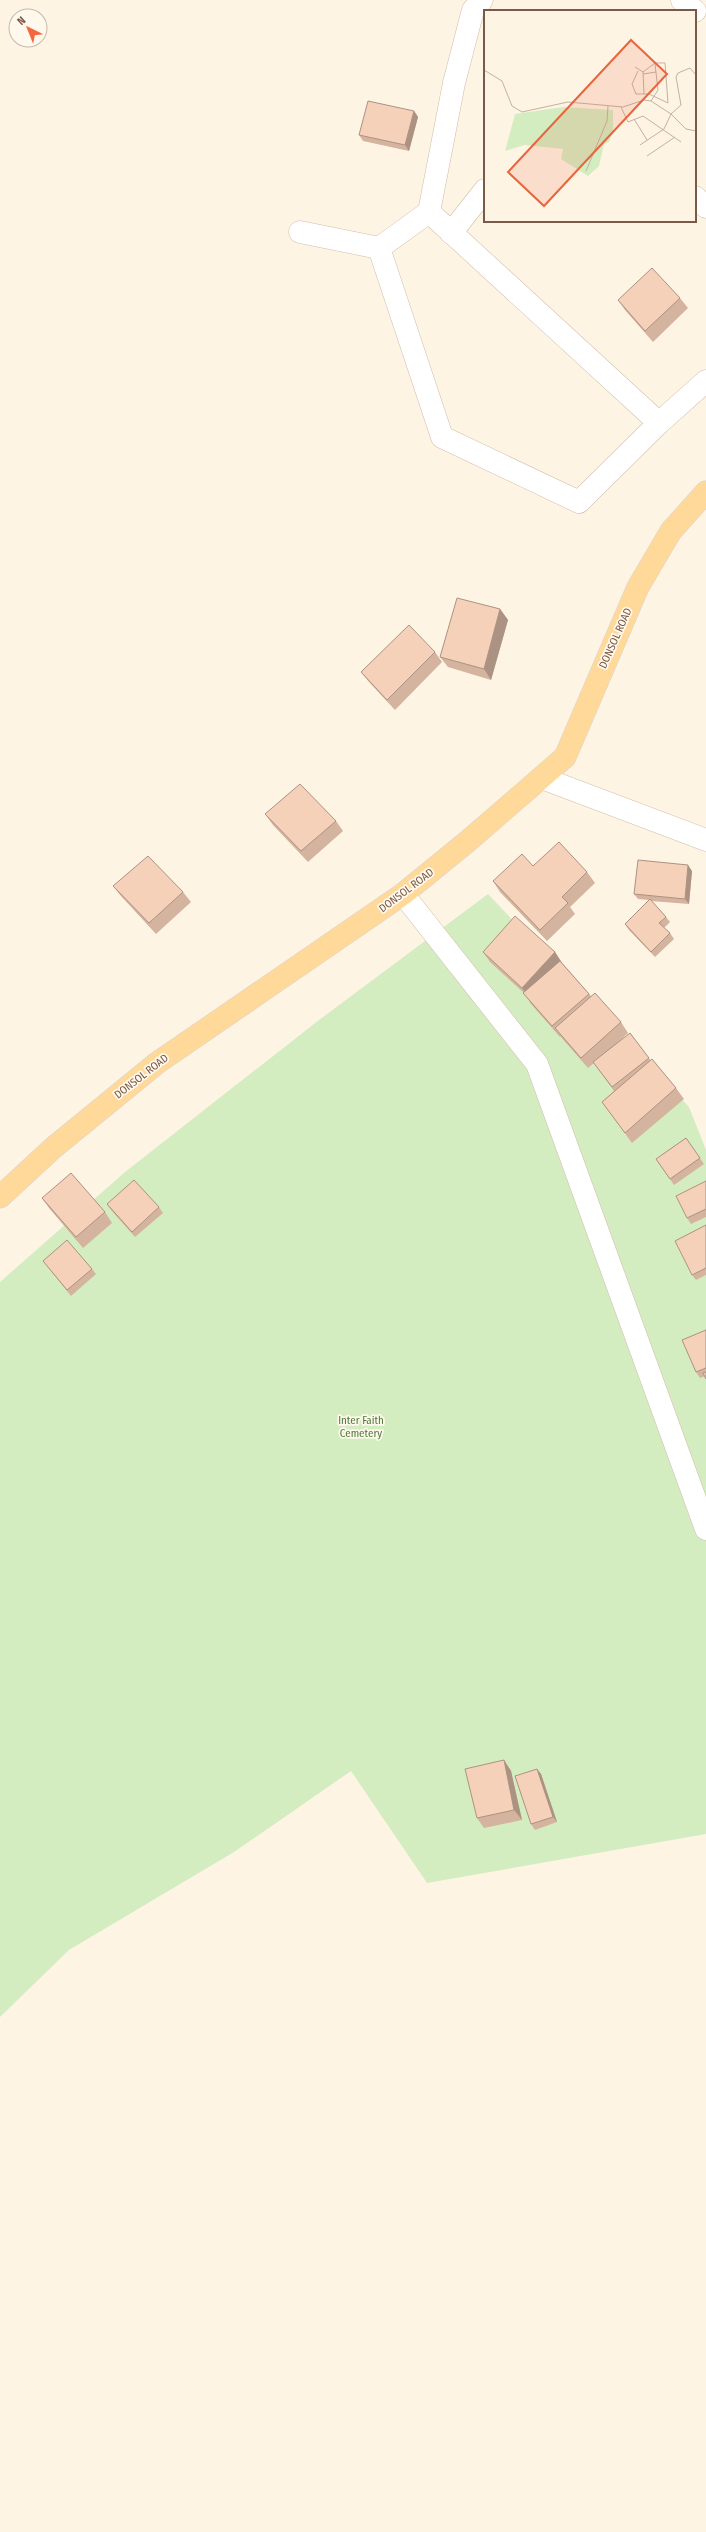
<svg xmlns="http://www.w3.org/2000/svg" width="706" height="2532" font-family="'Fira Sans Condensed',sans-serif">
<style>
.green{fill:#d3edc1}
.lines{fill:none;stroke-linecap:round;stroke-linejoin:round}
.minor-casing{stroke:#d3bdab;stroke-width:23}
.major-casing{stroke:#dcd4cf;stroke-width:23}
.minor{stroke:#fff;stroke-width:22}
.major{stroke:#ffd99a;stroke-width:22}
.wall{fill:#d4b49f}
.shaded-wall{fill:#ac9282}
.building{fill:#f6d1b9;stroke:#ac9282}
.labels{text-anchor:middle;stroke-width:3.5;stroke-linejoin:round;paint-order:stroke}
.street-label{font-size:11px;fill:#795947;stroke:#fff8ec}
.park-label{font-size:11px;fill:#4d7a3b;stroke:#fff8ec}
.inset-road{fill:none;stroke:#c5b1a0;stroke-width:1}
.view{fill:#e7653f;fill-opacity:0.15;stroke:#e7653f;stroke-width:2}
.inset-edge{fill:none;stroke:#795947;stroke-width:2}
</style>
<rect width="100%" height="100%" fill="#fef4e4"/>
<path class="green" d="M488 894 689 1107 706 1150V1834L427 1883 351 1771 234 1852 69 1950 0 2017V1282L125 1172 319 1020Z"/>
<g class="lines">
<defs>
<g id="minor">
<path d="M682 0 695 11"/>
<path d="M695 197 706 207"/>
<path d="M429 212 659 423"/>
<path d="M300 232 379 248 429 212 454 83 473 10 482 0"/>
<path d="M451 233 485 190"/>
<path d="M379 248 442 437 579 502 659 423 706 381"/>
<path d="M542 778 706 840"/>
<path d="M403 894 537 1064 706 1529"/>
</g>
<path id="major" d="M0 1197 53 1148 157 1063 403 894 468 841 565 757 638 587 671 531 706 492"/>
</defs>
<use href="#minor" class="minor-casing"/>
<use href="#major" class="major-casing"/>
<use href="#minor" class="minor"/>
<use href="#major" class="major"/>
</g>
<g class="wall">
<path d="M414 111 418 117 409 151 363 141 359 135Z"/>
<path d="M680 298 688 308 653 342 625 310 618 300Z"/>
<path d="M500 609 508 620 491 680 448 667 440 657Z"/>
<path d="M435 652 442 662 395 710 369 682 361 672Z"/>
<path d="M265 814 336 821 343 831 308 862 273 825Z"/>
<path d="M533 866 587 872 595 883 570 907 575 914 547 941 500 892 493 881Z"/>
<path d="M692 871 689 904 651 901 666 917 670 922 664 928 670 933 674 939 655 957 629 930 625 924 649 900 638 899 634 894Z"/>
<path d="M113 886 183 892 191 902 156 934 121 896Z"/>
<path d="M483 952H555L562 963 591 996 621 1022 628 1033 617 1043 630 1033 651 1061 676 1088 684 1099 632 1143 602 1102 614 1091 594 1063 588 1068 560 1036V1037L531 1004 524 993 490 962Z"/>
<path d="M686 1138 704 1164 674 1185 656 1159Z"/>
<path d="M706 1181V1217L691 1224 687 1218Z"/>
<path d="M42 1198 105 1212 112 1223 83 1248 49 1208Z"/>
<path d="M107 1204 159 1207 163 1213 135 1237 111 1210Z"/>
<path d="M706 1225V1275L696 1280 692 1275Z"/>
<path d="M43 1261 92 1269 96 1274 71 1296Z"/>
<path d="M706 1330V1379L705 1376 700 1378 696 1372Z"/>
<path d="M504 1760 511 1771 522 1820 484 1828 477 1818Z"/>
<path d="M537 1769 541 1774 557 1822 535 1830 531 1824Z"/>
</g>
<g class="shaded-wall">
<path d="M414 111 418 117 409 151 405 145Z"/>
<path d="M500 609 508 620 491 680 484 669Z"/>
<path d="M688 865 692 871 689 904 685 899Z"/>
<path d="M555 952 562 963 530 999 522 988Z"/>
<path d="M504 1760 511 1771 522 1820 514 1810Z"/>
<path d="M537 1769 541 1774 557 1822 553 1817Z"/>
</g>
<g class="building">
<path d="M368 101 414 111 405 145 359 135Z"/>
<path d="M652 268 680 298 645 331 618 300Z"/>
<path d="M457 598 500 609 484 669 440 657Z"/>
<path d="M409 625 435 652 387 700 361 672Z"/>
<path d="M300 784 336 821 301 851 265 814Z"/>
<path d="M559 842 587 872 562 897 568 903 540 930 493 881 522 854 533 866Z"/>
<path d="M148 856 183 892 149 923 113 886Z"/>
<path d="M638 860 688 865 685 899 634 894Z"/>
<path d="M650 899 666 917 659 923 670 933 651 952 625 924Z"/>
<path d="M515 916 555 952 522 988 483 952Z"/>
<path d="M560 961 589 994 552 1026 523 993Z"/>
<path d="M595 993 621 1022 581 1058 555 1028Z"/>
<path d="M630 1033 649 1058 612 1087 593 1062Z"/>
<path d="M652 1059 676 1088 625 1133 602 1102Z"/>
<path d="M686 1138 700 1158 670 1179 656 1159Z"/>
<path d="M71 1173 105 1212 76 1237 42 1198Z"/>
<path d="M134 1180 159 1207 132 1232 107 1204Z"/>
<path d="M706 1181V1209L687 1218 676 1196Z"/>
<path d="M706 1225V1268L692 1275 675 1241Z"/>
<path d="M67 1240 92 1269 67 1290 43 1261Z"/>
<path d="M706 1330V1368L696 1372 682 1340Z"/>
<path d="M706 1372V1379L703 1373Z"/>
<path d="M504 1760 514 1810 477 1818 465 1769Z"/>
<path d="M537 1769 553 1817 531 1824 515 1776Z"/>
</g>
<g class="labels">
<g class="street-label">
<text transform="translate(615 638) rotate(-66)" y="4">DONSOL ROAD</text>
<text transform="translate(406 890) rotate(-37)" y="4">DONSOL ROAD</text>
<text transform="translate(141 1076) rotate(-38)" y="4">DONSOL ROAD</text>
</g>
<g class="park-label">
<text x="361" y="1424">Inter Faith<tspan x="361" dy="13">Cemetery</tspan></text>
</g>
</g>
<g transform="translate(484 10)">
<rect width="212" height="212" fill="#fef4e4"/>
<path d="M79 97 129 100V121L125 132 120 134 115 156 104 166 77 149 79 139 41 135 21 141 31 104Z" fill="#d3edc1"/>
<path class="inset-road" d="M151 57 159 62 171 53H181L184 93 165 84H152L148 74 154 61M0 60 18 71 28 96 38 102 84 92 139 97 160 90 167 91 187 104 202 119 212 121M159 62 160 84M159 64 172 62M167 91 174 80 171 54M137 97 144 112 159 106 197 132M150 109 163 130M156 135 180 119 187 104 197 95 192 67 194 63 206 58 212 65M163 146 191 127M102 161 123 111 124 96"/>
<path class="view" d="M147 30 183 64 60 196 24 162Z"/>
<rect width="212" height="212" class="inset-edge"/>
</g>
<g transform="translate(28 28) rotate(317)"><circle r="19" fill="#fff8ec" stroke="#c9b8aa"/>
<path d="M0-3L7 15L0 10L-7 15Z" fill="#f3663e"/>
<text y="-6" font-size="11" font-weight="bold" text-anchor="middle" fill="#795947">N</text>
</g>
</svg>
